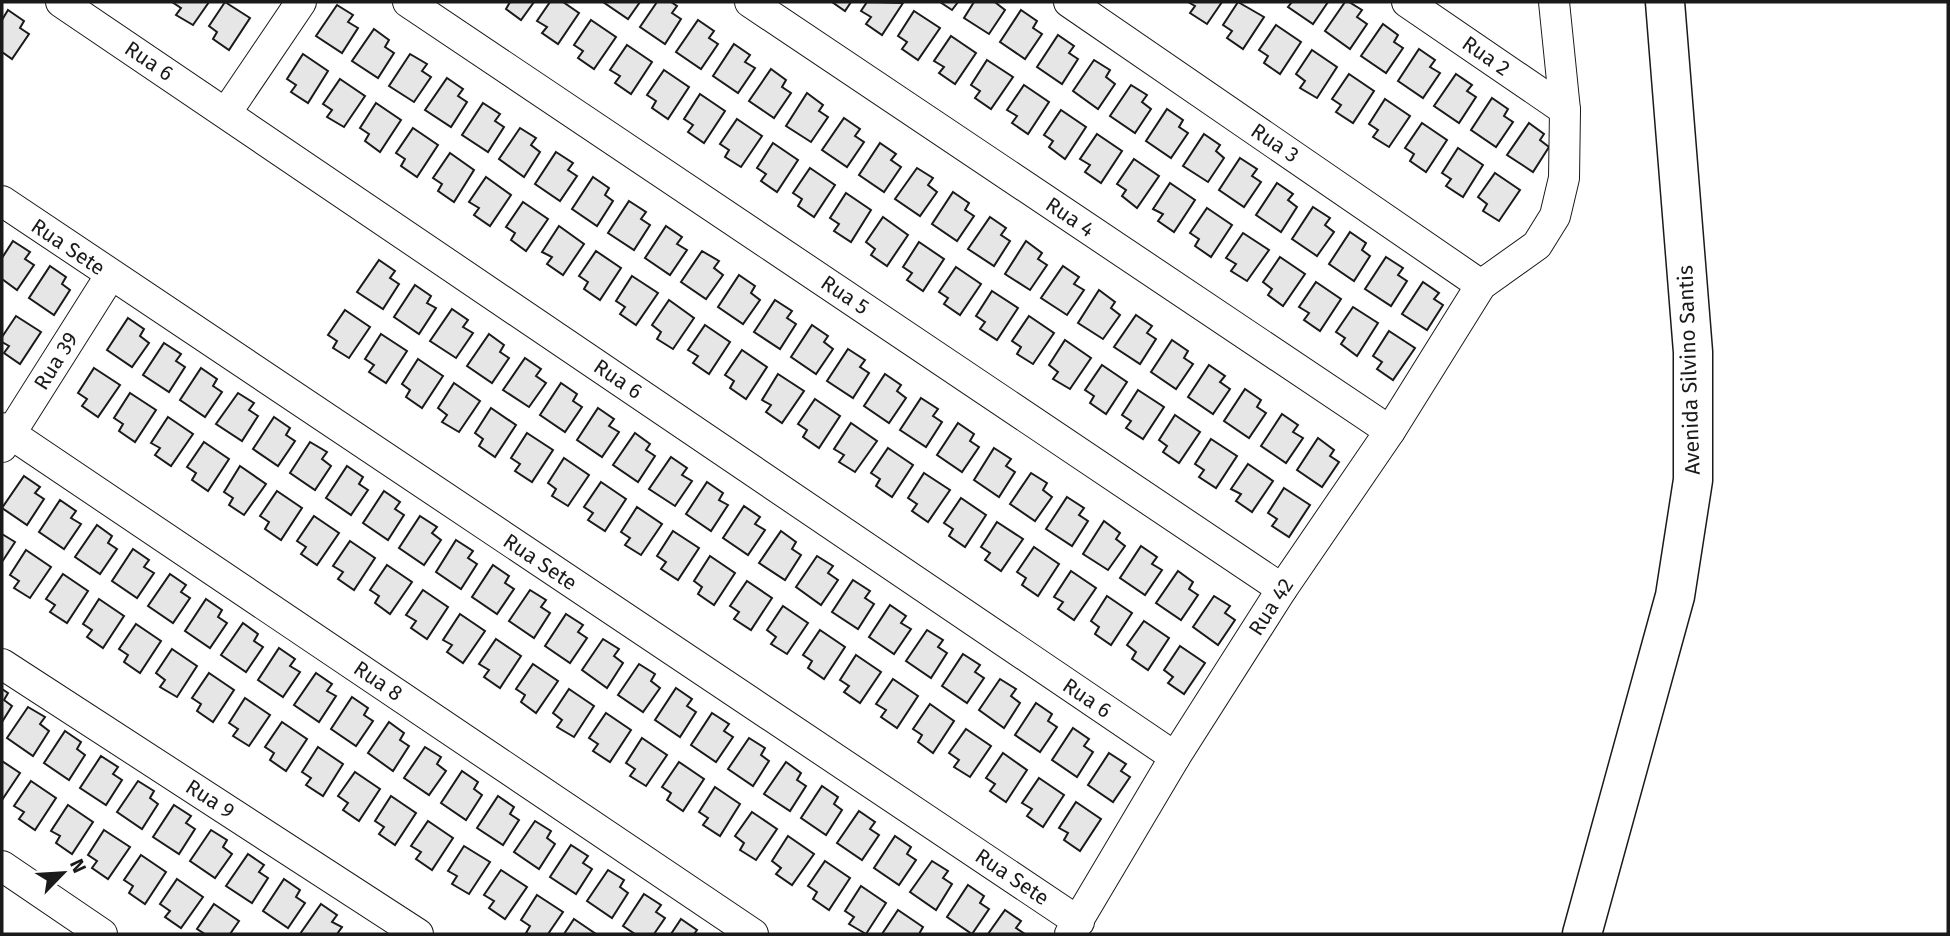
<svg xmlns="http://www.w3.org/2000/svg" width="1950" height="936" font-family="'Fira Sans',sans-serif">
<style>
.building{fill:#e6e6e6;stroke:#1a1a1a;stroke-width:2}
.lines{fill:none;stroke-linecap:round;stroke-linejoin:round}
.minor-casing{stroke:#1a1a1a;stroke-width:32}
.secondary-casing{stroke:#1a1a1a;stroke-width:41}
.minor{stroke:#fff;stroke-width:30}
.secondary{stroke:#fff;stroke-width:38}
.labels{text-anchor:middle;stroke-width:5;stroke-linejoin:round;paint-order:stroke}
.street-label{font-size:21px;fill:#1a1a1a;stroke:#fff}
</style>
<rect width="100%" height="100%" fill="#fff"/>
<g class="building">
<path d="M172 2H209L193 25 176 15 181 8Z"/>
<path d="M225 2 250 18 229 50 213 39 217 32 209 26Z"/>
<path d="M510 2H534L521 20 506 9Z"/>
<path d="M550 2H563L579 13 558 44 542 33 547 27 537 21Z"/>
<path d="M603 2H640L628 19Z"/>
<path d="M657 2H671L677 6 672 13 681 19 665 44 640 27Z"/>
<path d="M832 2H851L845 11Z"/>
<path d="M867 2 903 3 882 35 866 24 871 17 861 11Z"/>
<path d="M940 2H958L952 10Z"/>
<path d="M974 2H997L996 3 1005 10 989 34 964 18Z"/>
<path d="M1188 2H1222L1207 24 1190 13 1195 6Z"/>
<path d="M1238 2 1264 17 1243 49 1227 38 1232 31 1223 25Z"/>
<path d="M1292 2H1328L1313 24 1288 7Z"/>
<path d="M1345 2H1349L1362 10 1357 17 1367 24 1350 49 1325 31Z"/>
<path d="M337 5 353 15 348 22 358 28 342 53 316 36Z"/>
<path d="M8 10 24 21 20 28 29 34 12 59 2 52V20Z"/>
<path d="M1021 10 1037 21 1033 28 1042 34 1025 59 1000 42Z"/>
<path d="M914 11 940 28 918 60 902 49 907 42 898 36Z"/>
<path d="M591 20 616 37 594 69 578 58 583 51 574 45Z"/>
<path d="M698 20 714 31 709 38 718 44 701 69 676 52Z"/>
<path d="M1383 24 1398 35 1394 42 1403 48 1386 73 1361 56Z"/>
<path d="M1276 25 1301 42 1280 74 1264 63 1268 56 1259 50Z"/>
<path d="M374 29 389 40 385 47 394 53 378 78 352 61Z"/>
<path d="M1058 35 1074 46 1069 53 1078 59 1062 84 1037 67Z"/>
<path d="M951 36 976 53 955 84 939 73 944 67 934 61Z"/>
<path d="M734 44 750 55 745 62 755 68 738 93 713 76Z"/>
<path d="M627 45 652 62 631 94 615 83 620 76 610 70Z"/>
<path d="M1419 49 1435 60 1430 67 1440 73 1423 98 1398 81Z"/>
<path d="M1312 50 1337 67 1317 98 1300 88 1305 81 1296 74Z"/>
<path d="M303 54 328 71 308 103 291 92 296 85 287 79Z"/>
<path d="M410 54 427 64 422 71 431 77 414 102 389 86Z"/>
<path d="M987 60 1013 77 991 109 975 98 980 91 971 85Z"/>
<path d="M1094 60 1110 70 1106 77 1115 84 1098 109 1073 91Z"/>
<path d="M771 69 786 80 782 87 791 93 774 118 749 101Z"/>
<path d="M664 70 689 87 668 119 652 108 656 101 647 95Z"/>
<path d="M1349 74 1374 91 1353 123 1336 112 1341 105 1332 99Z"/>
<path d="M1456 74 1472 85 1467 91 1476 97 1459 123 1434 106Z"/>
<path d="M447 78 463 89 458 96 467 102 451 127 425 110Z"/>
<path d="M340 79 365 96 344 127 327 117 332 110 323 104Z"/>
<path d="M1024 85 1049 102 1028 134 1012 123 1017 116 1007 110Z"/>
<path d="M1131 85 1147 95 1142 102 1151 109 1135 133 1110 116Z"/>
<path d="M807 93 823 105 819 111 828 117 811 142 786 126Z"/>
<path d="M700 94 725 111 704 143 688 132 693 125 684 119Z"/>
<path d="M1492 98 1508 109 1504 116 1513 122 1496 147 1471 130Z"/>
<path d="M1385 99 1410 116 1389 147 1373 137 1378 130 1369 124Z"/>
<path d="M376 103 401 120 380 152 365 141 369 134 360 128Z"/>
<path d="M483 103 500 114 495 121 504 127 488 152 462 135Z"/>
<path d="M1167 109 1183 120 1179 127 1188 133 1171 158 1146 141Z"/>
<path d="M1061 110 1086 127 1065 159 1049 147 1053 141 1044 135Z"/>
<path d="M844 118 860 129 855 136 864 142 847 167 822 150Z"/>
<path d="M737 119 762 136 741 167 725 157 729 150 720 144Z"/>
<path d="M1422 123 1447 140 1426 172 1410 161 1414 154 1405 148Z"/>
<path d="M1529 123 1544 134 1540 140 1549 147 1533 172 1507 155Z"/>
<path d="M413 128 438 145 417 177 401 166 405 159 396 153Z"/>
<path d="M520 128 536 138 531 145 540 152 524 177 499 159Z"/>
<path d="M1097 134 1122 151 1101 183 1085 172 1090 165 1080 159Z"/>
<path d="M1204 134 1220 145 1216 151 1224 158 1208 182 1183 166Z"/>
<path d="M773 143 798 160 777 192 761 181 766 174 757 168Z"/>
<path d="M880 143 896 154 891 160 901 167 884 192 859 175Z"/>
<path d="M1458 148 1483 165 1463 197 1446 186 1451 179 1442 173Z"/>
<path d="M556 152 573 163 568 170 577 176 560 201 535 184Z"/>
<path d="M450 153 474 170 454 202 438 191 442 184 433 178Z"/>
<path d="M1240 158 1257 169 1252 176 1261 182 1244 207 1219 190Z"/>
<path d="M1134 159 1159 176 1137 208 1122 196 1126 190 1117 184Z"/>
<path d="M810 168 835 185 814 217 798 206 802 199 793 193Z"/>
<path d="M917 168 933 178 928 185 937 192 920 216 895 199Z"/>
<path d="M1495 173 1520 190 1499 221 1483 211 1487 204 1478 197Z"/>
<path d="M486 177 511 195 490 226 474 215 479 208 469 202Z"/>
<path d="M593 177 609 188 605 195 613 201 597 226 572 209Z"/>
<path d="M1170 183 1195 200 1174 232 1158 221 1163 214 1153 209Z"/>
<path d="M1277 183 1293 194 1288 200 1297 207 1281 232 1256 215Z"/>
<path d="M953 192 969 203 965 210 974 216 957 241 932 224Z"/>
<path d="M846 193 871 210 851 242 834 231 839 224 830 218Z"/>
<path d="M629 201 646 212 641 219 650 225 634 250 608 233Z"/>
<path d="M523 202 548 219 526 251 511 240 515 233 506 227Z"/>
<path d="M1313 207 1330 218 1325 225 1334 232 1317 256 1292 239Z"/>
<path d="M1207 208 1232 225 1211 257 1195 246 1199 239 1190 233Z"/>
<path d="M883 217 908 235 887 266 871 255 875 249 866 242Z"/>
<path d="M990 217 1006 228 1001 235 1010 241 994 266 968 249Z"/>
<path d="M559 226 584 244 563 275 547 264 552 257 542 252Z"/>
<path d="M666 226 682 237 677 244 687 250 670 275 645 258Z"/>
<path d="M1350 232 1366 243 1362 250 1370 256 1354 281 1329 264Z"/>
<path d="M1243 233 1269 250 1247 281 1231 271 1236 264 1226 258Z"/>
<path d="M13 241 30 252 25 259 34 265 17 290 2 279V258Z"/>
<path d="M1026 241 1042 253 1038 259 1047 265 1030 290 1005 274Z"/>
<path d="M919 242 944 259 923 291 907 280 912 273 903 267Z"/>
<path d="M596 251 621 268 600 300 584 289 588 282 579 276Z"/>
<path d="M702 251 719 261 714 268 723 275 706 299 681 282Z"/>
<path d="M1280 257 1305 274 1283 306 1268 295 1272 289 1263 282Z"/>
<path d="M1386 257 1403 268 1398 275 1407 281 1391 306 1365 289Z"/>
<path d="M379 260 395 271 390 278 399 284 383 309 357 292Z"/>
<path d="M50 266 66 277 62 284 70 290 54 315 29 298Z"/>
<path d="M1063 266 1079 277 1074 284 1084 290 1067 315 1041 298Z"/>
<path d="M956 267 981 284 960 315 944 304 948 298 939 292Z"/>
<path d="M739 275 755 286 751 293 760 300 743 324 718 307Z"/>
<path d="M632 276 658 293 636 325 620 314 625 307 616 301Z"/>
<path d="M1316 282 1341 299 1320 331 1304 320 1309 313 1299 307Z"/>
<path d="M1423 282 1439 293 1434 299 1443 305 1427 330 1402 314Z"/>
<path d="M415 285 431 296 427 303 436 308 419 334 394 317Z"/>
<path d="M1099 290 1115 302 1111 308 1120 315 1103 339 1078 323Z"/>
<path d="M992 291 1018 308 997 340 980 329 985 322 976 316Z"/>
<path d="M669 300 694 318 673 349 657 339 661 332 652 325Z"/>
<path d="M775 300 792 311 787 318 796 324 780 349 754 332Z"/>
<path d="M1353 307 1378 323 1357 356 1341 344 1345 338 1336 332Z"/>
<path d="M452 309 468 320 463 327 473 333 456 358 430 341Z"/>
<path d="M345 310 370 327 349 358 333 348 337 341 328 335Z"/>
<path d="M1136 315 1152 326 1147 333 1156 339 1140 364 1114 347Z"/>
<path d="M16 316 41 332 20 364 4 353 9 346 2 342V337Z"/>
<path d="M1029 316 1054 333 1033 364 1017 354 1021 347 1012 341Z"/>
<path d="M128 318 144 329 140 336 149 343 132 367 107 350Z"/>
<path d="M705 325 730 342 709 374 693 363 698 356 688 350Z"/>
<path d="M812 325 828 336 824 342 833 349 816 374 791 357Z"/>
<path d="M1389 331 1415 348 1393 380 1377 369 1382 362 1373 356Z"/>
<path d="M381 334 407 351 386 383 369 372 374 365 365 359Z"/>
<path d="M489 334 504 345 500 352 509 358 492 383 467 366Z"/>
<path d="M1065 340 1091 358 1070 389 1053 379 1058 372 1049 365Z"/>
<path d="M1172 340 1188 351 1184 358 1193 364 1176 389 1151 372Z"/>
<path d="M164 343 181 354 176 361 185 367 169 392 143 375Z"/>
<path d="M848 349 865 360 860 367 869 373 853 398 827 381Z"/>
<path d="M742 350 767 367 746 399 730 388 734 381 725 375Z"/>
<path d="M525 358 541 369 536 376 546 383 529 407 503 390Z"/>
<path d="M418 359 443 376 422 408 406 397 410 390 402 384Z"/>
<path d="M1102 365 1127 382 1106 414 1090 403 1094 396 1085 390Z"/>
<path d="M1209 365 1225 376 1220 382 1230 389 1213 414 1188 397Z"/>
<path d="M94 368 120 385 98 417 82 406 87 399 78 393Z"/>
<path d="M201 368 217 379 213 386 222 392 205 417 180 400Z"/>
<path d="M778 374 804 391 782 423 766 412 771 405 762 400Z"/>
<path d="M885 374 901 385 897 391 906 398 889 423 864 406Z"/>
<path d="M454 383 480 401 459 432 442 422 447 415 438 408Z"/>
<path d="M561 383 577 394 573 401 582 407 565 432 540 415Z"/>
<path d="M1245 389 1261 400 1257 407 1266 413 1249 438 1224 421Z"/>
<path d="M1138 390 1164 407 1143 439 1126 428 1131 421 1122 415Z"/>
<path d="M130 393 156 410 135 442 119 431 123 424 114 418Z"/>
<path d="M238 393 254 403 249 410 258 416 242 441 216 424Z"/>
<path d="M921 398 938 409 933 416 942 422 926 447 900 430Z"/>
<path d="M815 399 840 416 819 448 803 437 807 430 798 424Z"/>
<path d="M491 408 516 425 495 457 479 446 483 439 475 433Z"/>
<path d="M598 408 614 419 609 426 619 432 602 457 577 440Z"/>
<path d="M1282 414 1298 425 1293 432 1303 438 1286 463 1261 446Z"/>
<path d="M1175 415 1200 432 1179 463 1163 452 1167 446 1159 440Z"/>
<path d="M168 417 193 434 171 466 155 455 160 448 151 443Z"/>
<path d="M274 417 290 428 286 435 295 441 278 466 253 449Z"/>
<path d="M851 423 877 441 855 472 839 462 844 455 834 449Z"/>
<path d="M958 423 974 434 970 441 979 447 962 472 937 455Z"/>
<path d="M527 433 553 450 532 482 515 471 520 464 511 458Z"/>
<path d="M635 433 650 444 646 450 655 456 638 482 613 465Z"/>
<path d="M1318 438 1334 450 1330 456 1339 462 1322 487 1297 470Z"/>
<path d="M1211 439 1237 456 1216 488 1199 477 1204 470 1195 464Z"/>
<path d="M204 442 229 459 208 491 192 480 196 473 187 467Z"/>
<path d="M310 442 327 452 322 459 331 466 315 490 290 473Z"/>
<path d="M888 448 913 465 892 497 876 486 880 479 871 473Z"/>
<path d="M994 448 1011 459 1006 466 1015 472 999 497 974 480Z"/>
<path d="M671 457 687 468 682 475 692 481 675 506 649 489Z"/>
<path d="M564 458 589 475 568 506 552 496 556 489 548 483Z"/>
<path d="M1248 464 1273 481 1252 512 1236 501 1241 494 1231 489Z"/>
<path d="M240 466 266 484 244 515 229 505 233 498 224 492Z"/>
<path d="M347 466 363 477 359 484 368 490 351 515 326 498Z"/>
<path d="M924 473 950 490 928 522 912 511 917 504 908 498Z"/>
<path d="M1031 473 1047 483 1043 490 1052 497 1035 521 1010 504Z"/>
<path d="M24 476 40 487 35 493 44 499 27 525 2 508Z"/>
<path d="M601 482 626 499 605 531 588 520 593 513 584 507Z"/>
<path d="M707 482 723 493 719 500 728 505 711 531 686 514Z"/>
<path d="M1284 488 1310 505 1289 537 1272 526 1277 519 1268 513Z"/>
<path d="M277 491 302 508 281 540 265 529 269 522 260 516Z"/>
<path d="M384 491 400 502 395 509 404 515 388 540 363 523Z"/>
<path d="M1067 497 1084 508 1079 515 1088 521 1072 546 1046 529Z"/>
<path d="M961 498 986 515 965 547 949 536 953 529 944 523Z"/>
<path d="M60 500 76 511 71 518 81 524 64 549 39 532Z"/>
<path d="M744 506 760 517 755 524 765 530 748 555 723 538Z"/>
<path d="M637 507 662 524 641 555 625 545 630 538 621 532Z"/>
<path d="M314 516 339 533 317 565 301 554 306 547 297 541Z"/>
<path d="M420 516 437 527 432 533 441 540 424 565 399 548Z"/>
<path d="M1104 521 1120 533 1116 539 1125 546 1108 570 1083 554Z"/>
<path d="M997 522 1023 539 1001 571 985 560 990 553 981 547Z"/>
<path d="M97 525 112 536 108 543 117 549 100 574 75 557Z"/>
<path d="M673 531 699 548 678 580 661 569 666 562 657 556Z"/>
<path d="M781 531 796 542 792 549 801 555 785 580 759 563Z"/>
<path d="M2 534 15 542 2 562Z"/>
<path d="M456 540 473 551 468 558 477 564 461 589 436 572Z"/>
<path d="M350 541 375 558 354 590 338 579 343 572 333 566Z"/>
<path d="M1141 546 1157 557 1152 564 1162 570 1145 595 1120 578Z"/>
<path d="M1034 547 1059 564 1038 596 1022 585 1026 578 1017 572Z"/>
<path d="M133 549 149 560 144 567 154 573 137 598 112 581Z"/>
<path d="M26 550 51 567 30 598 14 588 19 581 10 575Z"/>
<path d="M710 556 735 573 714 605 698 594 702 587 694 581Z"/>
<path d="M817 556 833 566 828 573 838 580 821 605 796 587Z"/>
<path d="M387 565 412 582 390 614 375 603 379 596 370 590Z"/>
<path d="M493 565 509 576 505 583 514 589 497 614 472 597Z"/>
<path d="M1071 571 1096 588 1074 620 1058 609 1063 602 1054 597Z"/>
<path d="M1178 571 1193 582 1189 589 1198 595 1181 620 1156 603Z"/>
<path d="M63 574 88 591 67 623 50 612 55 605 46 599Z"/>
<path d="M170 574 186 585 181 592 190 598 173 623 148 606Z"/>
<path d="M853 580 870 591 865 598 874 604 858 629 832 612Z"/>
<path d="M747 581 772 598 751 630 734 619 739 612 730 606Z"/>
<path d="M423 590 448 607 427 639 411 628 416 621 406 615Z"/>
<path d="M530 590 546 600 541 607 550 613 534 638 509 621Z"/>
<path d="M1107 596 1132 613 1111 645 1095 634 1099 627 1091 621Z"/>
<path d="M1214 596 1230 606 1225 613 1235 620 1218 645 1193 627Z"/>
<path d="M99 599 124 616 103 648 87 637 92 630 83 624Z"/>
<path d="M206 599 222 610 218 617 227 623 210 648 185 631Z"/>
<path d="M890 605 906 616 901 623 911 629 894 654 869 637Z"/>
<path d="M783 606 808 623 787 654 771 644 776 637 767 630Z"/>
<path d="M460 614 485 631 463 663 447 652 452 645 443 640Z"/>
<path d="M566 614 583 625 578 632 587 638 570 663 545 646Z"/>
<path d="M1144 621 1169 638 1148 670 1132 659 1136 652 1127 645Z"/>
<path d="M243 623 258 634 254 641 263 647 246 672 221 655Z"/>
<path d="M136 624 161 641 140 673 124 662 128 655 119 649Z"/>
<path d="M820 630 845 647 824 679 808 668 812 661 803 655Z"/>
<path d="M927 630 943 640 938 647 947 653 931 678 906 661Z"/>
<path d="M496 639 521 656 500 688 484 677 489 670 479 664Z"/>
<path d="M603 639 619 649 614 656 623 663 607 688 582 670Z"/>
<path d="M1180 646 1205 663 1184 694 1168 683 1173 677 1164 670Z"/>
<path d="M279 648 295 659 290 666 300 672 283 697 258 680Z"/>
<path d="M172 649 197 666 177 697 160 687 165 680 156 673Z"/>
<path d="M963 654 980 665 975 672 984 678 967 703 942 686Z"/>
<path d="M856 655 881 672 860 703 844 692 849 686 840 680Z"/>
<path d="M533 664 558 681 536 713 521 702 525 695 516 689Z"/>
<path d="M639 664 655 674 651 681 660 688 643 712 618 695Z"/>
<path d="M209 673 234 690 213 722 197 711 201 704 192 698Z"/>
<path d="M316 673 332 684 327 691 336 696 319 722 294 705Z"/>
<path d="M893 679 918 696 897 728 881 717 886 710 876 704Z"/>
<path d="M1000 679 1016 689 1011 696 1020 703 1004 728 979 710Z"/>
<path d="M676 688 692 699 687 706 696 712 680 737 655 720Z"/>
<path d="M2 689 8 693 4 700 12 706 2 722Z"/>
<path d="M569 689 594 706 574 737 557 727 562 720 553 713Z"/>
<path d="M352 697 368 708 364 715 373 721 356 746 331 729Z"/>
<path d="M245 698 270 715 249 746 233 736 238 729 229 723Z"/>
<path d="M1036 703 1052 714 1048 721 1057 727 1040 752 1015 735Z"/>
<path d="M930 704 954 721 933 753 918 742 922 735 913 729Z"/>
<path d="M28 707 45 717 40 724 49 731 33 756 7 738Z"/>
<path d="M606 713 631 730 610 762 593 751 598 744 589 738Z"/>
<path d="M712 713 729 724 724 731 733 737 716 762 691 745Z"/>
<path d="M282 722 307 739 286 771 270 760 274 753 265 747Z"/>
<path d="M389 722 404 733 400 740 409 746 393 771 368 753Z"/>
<path d="M1073 728 1089 739 1084 746 1093 752 1077 777 1052 760Z"/>
<path d="M966 729 991 746 970 777 954 767 959 760 949 753Z"/>
<path d="M65 731 81 742 77 749 85 755 69 780 44 763Z"/>
<path d="M642 738 667 755 646 786 630 776 635 769 626 763Z"/>
<path d="M749 738 765 748 761 755 769 761 753 786 728 769Z"/>
<path d="M318 747 343 764 323 796 306 785 311 778 302 772Z"/>
<path d="M425 747 441 757 437 764 446 771 429 795 404 778Z"/>
<path d="M1003 753 1027 770 1006 802 990 791 995 784 986 778Z"/>
<path d="M1109 753 1126 764 1121 771 1130 777 1113 802 1088 785Z"/>
<path d="M101 756 118 767 113 774 122 780 106 805 80 788Z"/>
<path d="M2 761 20 773 2 800Z"/>
<path d="M679 762 704 779 683 811 667 800 671 793 662 787Z"/>
<path d="M786 762 801 773 797 780 806 786 790 811 764 794Z"/>
<path d="M462 771 478 782 474 789 482 795 466 820 441 803Z"/>
<path d="M355 772 380 789 359 821 343 810 348 803 338 796Z"/>
<path d="M1039 778 1064 795 1043 827 1027 816 1032 809 1022 803Z"/>
<path d="M31 781 56 798 35 830 19 819 24 812 14 806Z"/>
<path d="M138 781 154 791 150 798 158 804 142 829 117 812Z"/>
<path d="M822 786 838 797 834 804 842 810 826 835 801 818Z"/>
<path d="M715 787 740 804 720 836 703 825 708 818 699 812Z"/>
<path d="M391 796 416 813 395 845 379 834 384 827 375 821Z"/>
<path d="M498 796 514 807 510 814 519 820 503 845 477 828Z"/>
<path d="M1076 802 1101 819 1080 851 1064 840 1068 833 1059 828Z"/>
<path d="M68 805 93 822 72 854 56 843 60 836 51 831Z"/>
<path d="M174 805 191 816 186 823 195 829 179 854 153 837Z"/>
<path d="M859 811 875 822 870 829 879 835 862 860 837 843Z"/>
<path d="M752 812 777 829 756 860 740 850 744 843 735 836Z"/>
<path d="M428 821 453 838 432 870 416 859 421 852 411 846Z"/>
<path d="M535 821 551 831 547 838 555 844 539 869 514 852Z"/>
<path d="M104 830 130 847 108 879 92 868 97 861 88 855Z"/>
<path d="M211 830 227 840 223 847 232 854 215 878 190 861Z"/>
<path d="M788 836 814 854 792 885 776 874 781 868 772 861Z"/>
<path d="M895 836 911 847 907 854 916 860 899 885 874 868Z"/>
<path d="M571 845 588 856 583 863 592 869 576 894 550 877Z"/>
<path d="M464 846 490 862 469 894 452 884 457 876 448 871Z"/>
<path d="M248 854 264 865 259 872 268 878 252 903 226 886Z"/>
<path d="M141 855 166 872 145 904 129 893 133 886 124 880Z"/>
<path d="M825 861 850 878 829 910 813 899 817 892 808 886Z"/>
<path d="M932 861 948 871 943 878 952 884 936 910 910 892Z"/>
<path d="M501 870 527 887 505 919 489 908 494 901 484 895Z"/>
<path d="M608 870 624 880 620 887 628 893 612 918 587 901Z"/>
<path d="M177 879 203 897 181 928 165 917 170 911 160 904Z"/>
<path d="M284 879 300 890 296 897 305 903 288 928 263 911Z"/>
<path d="M968 885 984 896 980 903 989 909 972 934 947 917Z"/>
<path d="M861 886 886 903 866 934 849 924 854 917 845 911Z"/>
<path d="M644 894 661 905 656 912 665 918 654 934H635L623 926Z"/>
<path d="M537 895 563 912 548 934H528L526 933 530 926 521 920Z"/>
<path d="M214 904 239 921 230 934H205L197 929Z"/>
<path d="M321 904 337 915 332 922 342 927 337 934H300Z"/>
<path d="M898 910 923 927 919 934H882Z"/>
<path d="M1005 910 1021 921 1016 928 1025 934H988Z"/>
<path d="M574 919 596 934H564Z"/>
<path d="M681 919 697 930 694 934H671Z"/>
</g>
<g class="lines">
<defs>
<g id="minor">
<path d="M61 2 1175 757"/>
<path d="M408 2 1282 589"/>
<path d="M750 2 1390 431"/>
<path d="M1069 2 1481 285"/>
<path d="M1407 2 1565 110"/>
<path d="M226 113 301 2"/>
<path d="M2 201 1079 922"/>
<path d="M2 428 753 934"/>
<path d="M2 447 110 276"/>
<path d="M2 664 418 934"/>
<path d="M2 866 102 934"/>
<path d="M1070 934 1175 757 1282 589 1390 431 1481 285 1537 245 1555 216 1564 178 1565 110 1554 2"/>
</g>
<path id="secondary" d="M1582 934 1675 596 1693 480V352L1665 2"/>
</defs>
<use href="#minor" class="minor-casing"/>
<use href="#secondary" class="secondary-casing"/>
<use href="#minor" class="minor"/>
<use href="#secondary" class="secondary"/>
</g>
<g class="labels">
<g class="street-label">
<text transform="translate(1486 56) rotate(35)" y="7">Rua 2</text>
<text transform="translate(149 61) rotate(34)" y="7">Rua 6</text>
<text transform="translate(1275 143) rotate(34)" y="7">Rua 3</text>
<text transform="translate(1070 217) rotate(34)" y="7">Rua 4</text>
<text transform="translate(68 247) rotate(34)" y="7">Rua Sete</text>
<text transform="translate(845 295) rotate(34)" y="7">Rua 5</text>
<text transform="translate(56 361) rotate(-58)" y="7">Rua 39</text>
<text transform="translate(1689 370) rotate(-92)" y="7">Avenida Silvino Santis</text>
<text transform="translate(618 379) rotate(34)" y="7">Rua 6</text>
<text transform="translate(540 562) rotate(34)" y="7">Rua Sete</text>
<text transform="translate(1271 607) rotate(-57)" y="7">Rua 42</text>
<text transform="translate(378 681) rotate(34)" y="7">Rua 8</text>
<text transform="translate(1087 698) rotate(34)" y="7">Rua 6</text>
<text transform="translate(210 799) rotate(33)" y="7">Rua 9</text>
<text transform="translate(1012 877) rotate(34)" y="7">Rua Sete</text>
</g>
</g>
<rect width="1950" height="936" fill="none" stroke="#1a1a1a" stroke-width="7"/>
<g transform="translate(63 873) rotate(65)" stroke="#ffffff" stroke-width="5" paint-order="stroke">
<path d="M0-5L12 26L0 18L-12 26Z" fill="#1a1a1a"/>
<text y="-10" font-size="19" font-weight="bold" text-anchor="middle" fill="#1a1a1a">N</text>
</g>
</svg>
